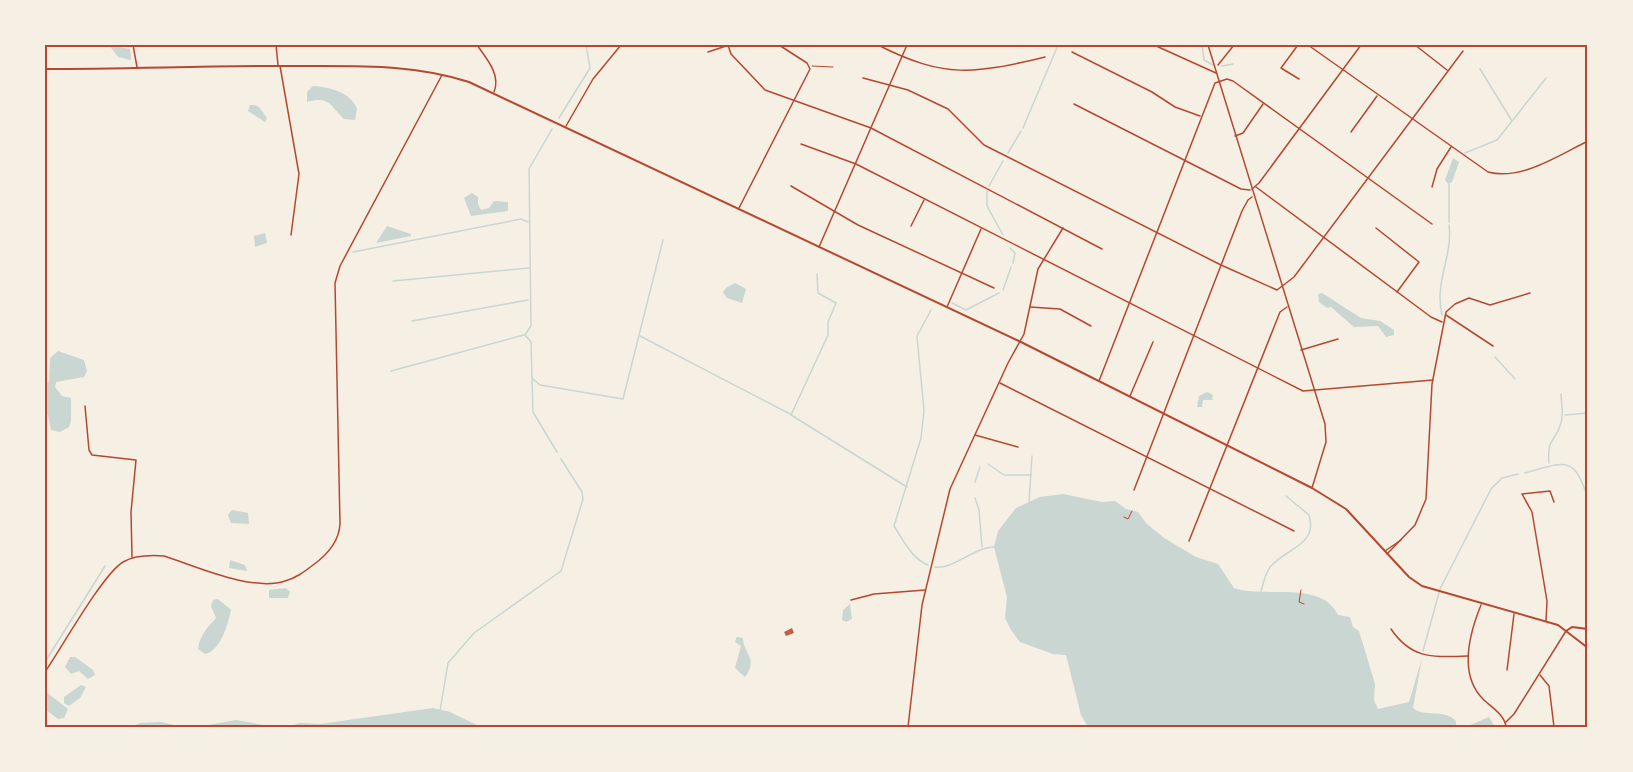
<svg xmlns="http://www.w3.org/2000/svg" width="1633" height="772" font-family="Inter,sans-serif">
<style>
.water{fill:#c9d6d2}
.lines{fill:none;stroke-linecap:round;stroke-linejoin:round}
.stream{stroke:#c9d6d2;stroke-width:1.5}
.building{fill:#bf614a}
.path{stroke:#b5482f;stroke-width:1}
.minor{stroke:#b5482f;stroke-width:1.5}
.secondary{stroke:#b5482f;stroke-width:2}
.neatline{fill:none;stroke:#b5482f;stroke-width:2}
</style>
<rect width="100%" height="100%" fill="#f6efe4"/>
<g class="water">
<path d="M109 45 130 49 131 60 118 57Z"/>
<path d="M313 86C329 87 351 92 357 109L355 120 344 119C329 105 330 96 307 102V92Z"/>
<path d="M250 105C260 104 261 111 267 118L265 122 248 111Z"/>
<path d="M1453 158 1459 162 1452 182 1448 184 1445 180Z"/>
<path d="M472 193 478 197V204L481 210 489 208 494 201 508 202V211L471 216 464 198Z"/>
<path d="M387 226 411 234V236L376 243Z"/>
<path d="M265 233 267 243 255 247 254 236Z"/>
<path d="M735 283 746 289 742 303 727 298 723 292 726 288Z"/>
<path d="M1322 293 1361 318 1380 321 1394 330V335L1386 337 1378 326 1354 327 1331 307 1327 308 1319 302 1318 294Z"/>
<path d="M58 351 84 360 87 371 84 377 56 382 55 387 62 396 71 398V421L69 427 60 432 51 430 48 415 45 413V384L49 381 50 358Z"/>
<path d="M1207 392 1213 395 1212 400H1203L1202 407H1197L1199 396Z"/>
<path d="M1063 494 1102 502 1115 501 1126 509 1138 512 1146 523 1164 538 1196 557 1218 564 1234 588C1264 599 1321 579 1338 615L1350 617 1353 627 1359 631 1375 684 1374 700 1378 709 1409 702 1422 658 1413 708C1425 718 1443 708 1456 721V727H1088L1081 715 1066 655 1053 654 1020 642 1011 630 1005 618 1007 597 994 547 998 531 1016 508 1040 497Z"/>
<path d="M232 510 248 513 249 524 231 523 228 515Z"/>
<path d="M230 560 245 565 247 571 229 568Z"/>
<path d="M286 588 290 592 288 598H269V590Z"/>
<path d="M218 599 231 610 230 614C227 627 220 651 205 654L198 649C200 635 207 628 216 618L211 606 213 600Z"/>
<path d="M850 604 852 619 846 622 842 620 843 610Z"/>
<path d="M737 637 743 638C743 653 759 659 745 677L735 668 741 646 735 642Z"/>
<path d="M70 657H75L93 670 95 675 88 679 79 671 71 674 65 667Z"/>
<path d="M81 685 86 687 80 698 69 706 64 703V697Z"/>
<path d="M45 691 68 709 64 718 58 719 45 709Z"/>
<path d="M433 708 450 712 481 727H287L300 723 320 724Z"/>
<path d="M1489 717 1495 727H1466L1468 726Z"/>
<path d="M236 720 275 727H197Z"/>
<path d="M161 722 183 727H130L140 723Z"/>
</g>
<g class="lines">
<g class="stream">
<path d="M1202 45 1204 60 1213 65"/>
<path d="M1222 66 1233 64"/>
<path d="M559 118 590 68 586 45"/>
<path d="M1513 120 1546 78"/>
<path d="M1023 128 1058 45"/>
<path d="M552 129 529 169 531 326 525 335 531 342 533 412 557 452"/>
<path d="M1008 153 1021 131"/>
<path d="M1465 153 1497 140 1512 121 1480 69"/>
<path d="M1449 184V222"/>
<path d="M989 186 1003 161"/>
<path d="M987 191V206L1003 235"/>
<path d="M1010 248 1015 253 1013 263"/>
<path d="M353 252 521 219 528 222"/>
<path d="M817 274 818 293 836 303 828 322V335L791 415 907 487"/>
<path d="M393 281 529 268"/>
<path d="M1003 290 1011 267"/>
<path d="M952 303 966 310 999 293"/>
<path d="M1442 315C1434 281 1453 257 1449 225"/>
<path d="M412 321 528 300"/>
<path d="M640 336 790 414"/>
<path d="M1495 357 1515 379"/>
<path d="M391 371 524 335"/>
<path d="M533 379 540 385 623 399 663 240"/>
<path d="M1565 415 1588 413"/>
<path d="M1549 463C1547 436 1555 444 1561 423 1564 413 1561 404 1561 394"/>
<path d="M988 464 1004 475H1031"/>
<path d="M1525 473C1565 462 1574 454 1588 499"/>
<path d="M975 482 980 467"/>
<path d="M975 498 979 510 982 547"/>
<path d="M1029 502 1032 456"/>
<path d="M928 565C912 559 903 540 894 526L921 438 924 411 917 336 931 310"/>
<path d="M935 567C953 570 975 546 996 547"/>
<path d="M1261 592C1263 583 1265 573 1271 566 1287 548 1318 545 1309 515L1286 496"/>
<path d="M1423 651 1440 589 1491 489 1502 478 1518 474"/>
<path d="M45 662 105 566"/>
<path d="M440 711 448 663 474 633 561 571 583 499 582 492 561 459"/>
</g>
</g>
<path class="building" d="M792 628 794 633 786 636 784 632Z"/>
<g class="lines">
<g class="path">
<path d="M812 66 833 67"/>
<path d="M1124 517 1128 519 1132 511"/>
<path d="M1301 590 1299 602 1304 604"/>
</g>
<g class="minor">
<path d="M133 45 137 67"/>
<path d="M276 45 278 65"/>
<path d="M477 45C487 59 501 75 494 92"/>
<path d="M728 45 731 54 765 90 871 128 1102 249"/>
<path d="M878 45C945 79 974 74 1045 57"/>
<path d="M1154 45 1216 73"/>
<path d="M1208 45 1325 424 1326 442 1312 488"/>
<path d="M1298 45 1281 68 1299 79"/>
<path d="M1308 45 1488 172C1521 181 1559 155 1588 141"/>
<path d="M1415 45 1447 70"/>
<path d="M708 52 729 45"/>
<path d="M1072 52 1152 92 1175 107 1200 116"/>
<path d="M1218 65 1234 45"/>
<path d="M280 66 299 174 291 235"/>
<path d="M863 78 908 90 948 109 984 145 1221 265 1277 290 1294 277 1463 51"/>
<path d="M1074 104 1241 189 1250 190"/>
<path d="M566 126 593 79 621 45"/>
<path d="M1351 132 1377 96"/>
<path d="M1235 136 1243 133 1263 104"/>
<path d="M801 144 856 164 1303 391 1433 380"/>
<path d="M791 186 858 225 994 288"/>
<path d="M1256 187 1431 317 1442 322"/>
<path d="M1432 187 1437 169 1451 147"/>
<path d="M1252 189 1259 183 1361 45"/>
<path d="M739 208 810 69 807 63 779 45"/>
<path d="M911 226 924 200"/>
<path d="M1376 228 1419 262 1397 292"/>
<path d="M819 247 907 45"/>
<path d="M947 307 981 229"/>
<path d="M1030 307 1060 309 1091 326"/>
<path d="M1446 315 1493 346"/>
<path d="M1301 350 1338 339"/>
<path d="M1099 381 1215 83 1227 79 1233 81 1432 224"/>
<path d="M1000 383 1294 531"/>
<path d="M1130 396 1153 342"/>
<path d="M85 406 89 450 92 455 136 460 131 512 132 557"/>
<path d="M975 435 1018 447"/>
<path d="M1134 490 1242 211 1248 200 1252 197"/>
<path d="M1189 541 1280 312 1287 307"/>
<path d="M1385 551 1401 540"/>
<path d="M1387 554 1415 525 1426 499 1432 384 1446 312 1455 304 1469 298 1490 305 1530 293"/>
<path d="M851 600 874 594 925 590"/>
<path d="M1481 605C1470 632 1458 674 1483 699 1491 707 1505 715 1506 727"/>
<path d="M1546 621 1547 601 1532 512 1522 494 1550 491 1554 502"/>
<path d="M1391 629C1412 660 1434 657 1468 656"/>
<path d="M1507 670 1514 614"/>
<path d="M45 672C61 649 102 575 123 562 135 555 150 555 164 556 196 566 252 592 285 581 296 578 304 572 313 565 327 555 339 542 340 524L335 283 340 266 442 75"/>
<path d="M1540 675 1549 686 1554 727"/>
<path d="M1506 722 1514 714 1566 631"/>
<path d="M908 727 922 605 950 489 1008 363 1024 334 1038 269 1063 228"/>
</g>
<g class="secondary">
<path d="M45 69C134 69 222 65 311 66 365 66 417 65 469 82L1019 341 1312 488 1346 509 1409 577 1422 586 1558 625 1588 648"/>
<path d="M1566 631 1572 627 1588 629"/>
</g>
</g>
<rect width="1633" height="772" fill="none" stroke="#f6efe4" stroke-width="93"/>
<rect x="46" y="46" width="1540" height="680" class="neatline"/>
</svg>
